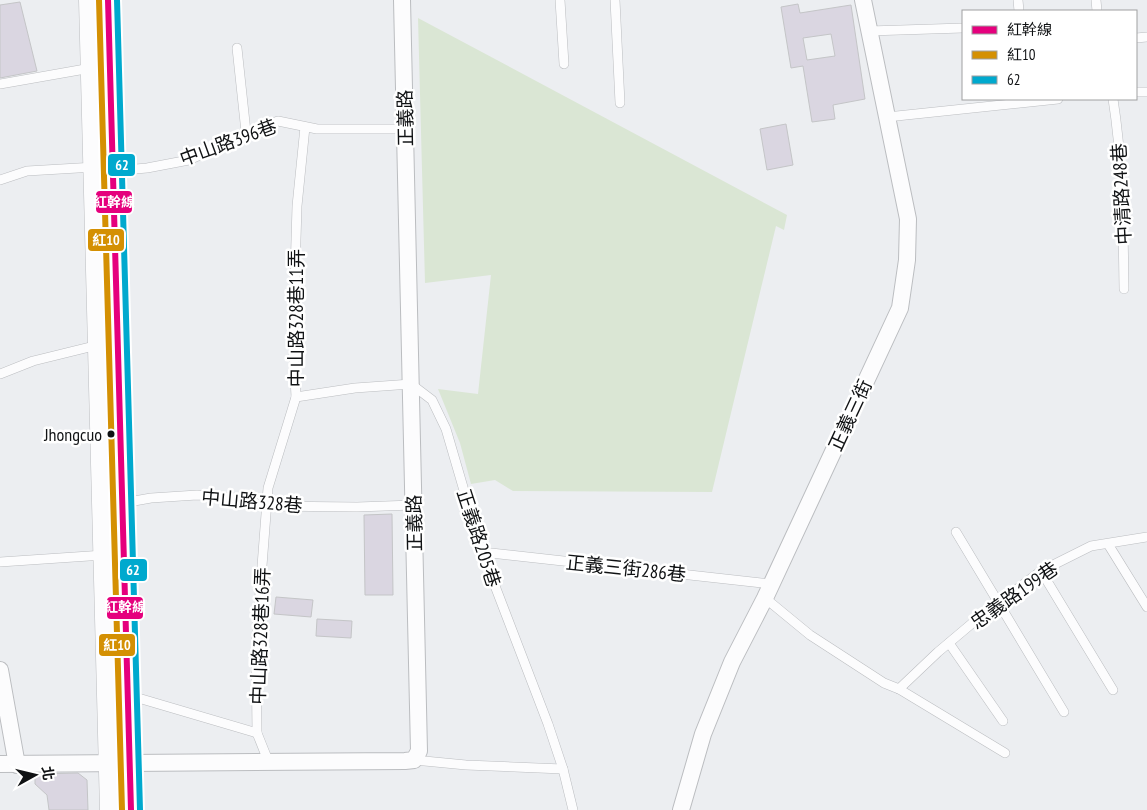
<svg xmlns="http://www.w3.org/2000/svg" width="1147" height="810" font-family="'PT Sans Narrow','Noto Sans TC',sans-serif">
<style>
.green{fill:#dae6d4}
.building{fill:#dad6e1;stroke:#c4c5c7;fill-rule:evenodd}
.lines{fill:none;stroke-linecap:round;stroke-linejoin:round}
.service-casing{stroke:#bbbdc0;stroke-width:10}
.minor-casing{stroke:#bbbdc0;stroke-width:18}
.secondary-casing{stroke:#bbbdc0;stroke-width:25}
.service{stroke:#fcfcfd;stroke-width:9}
.minor{stroke:#fcfcfd;stroke-width:16}
.secondary{stroke:#fcfcfd;stroke-width:24}
.bus-1-casing{stroke:#fff;stroke-width:10}
.bus-2-casing{stroke:#fff;stroke-width:10}
.bus-3-casing{stroke:#fff;stroke-width:10}
.bus-1{stroke:#e5007d;stroke-width:6}
.bus-2{stroke:#d49003;stroke-width:6}
.bus-3{stroke:#00a9ce;stroke-width:6}
.bus-dot{fill:#101214;stroke:#fff;stroke-width:2}
.labels{text-anchor:middle;stroke-width:5;stroke-linejoin:round;paint-order:stroke}
.bus-label{font-size:18px;fill:#101214;stroke:#fff;text-anchor:end}
.street-label{font-size:19px;fill:#101214;stroke:#fff}
.line-badge{stroke:#fff;stroke-width:2}
.badge-label{font-size:14px;text-anchor:middle;font-weight:bold;fill:#fff}
</style>
<rect width="100%" height="100%" fill="#eceef1"/>
<path class="green" d="M418 18 787 215 784 230 776 226 712 492 513 491 495 480 471 484 460 443 438 389 478 394 491 275 425 283Z"/>
<g class="building">
<path d="M20 2 37 71 0 78V5Z"/>
<path d="M798 4 800 13 851 5 865 99 833 105 835 119 812 122 803 66 791 68 781 7ZM831 34 835 56 807 60 803 38Z"/>
<path d="M786 124 793 165 767 170 760 129Z"/>
<path d="M392 514 393 595H365L364 515Z"/>
<path d="M276 597 313 600 311 617 274 614Z"/>
<path d="M317 619 352 621 351 638 316 636Z"/>
<path d="M78 773 87 780 88 810H49L47 795 35 784V774Z"/>
</g>
<g class="lines">
<defs>
<g id="service">
<path d="M560 0 564 64"/>
<path d="M615 0 620 103"/>
<path d="M1018 0 1019 11"/>
<path d="M1096 0 1097 11"/>
<path d="M869 31 963 28"/>
<path d="M1136 38 1147 37"/>
<path d="M237 48 246 132"/>
<path d="M0 84 91 68"/>
<path d="M1136 92H1147"/>
<path d="M1113 99C1123 162 1123 225 1124 289"/>
<path d="M887 117 1058 99"/>
<path d="M113 171 147 168 189 160 214 149 239 135 278 121 317 129H405"/>
<path d="M0 180 27 171 95 167"/>
<path d="M0 374 33 361 98 345"/>
<path d="M296 397 355 388 411 384 432 400 446 429 482 552 548 724 563 769 573 810"/>
<path d="M123 503 151 498 197 495 237 498 266 506 357 507 413 505"/>
<path d="M956 532 1064 712"/>
<path d="M1108 544 1147 607"/>
<path d="M482 552 771 584"/>
<path d="M0 562 104 555"/>
<path d="M1041 571 1113 690"/>
<path d="M765 598 810 635 884 683 899 689 1005 753"/>
<path d="M949 643 1003 721"/>
<path d="M899 689 938 652 976 620 1041 571 1091 546 1147 537"/>
<path d="M128 695 257 733"/>
<path d="M414 760 466 765 563 769"/>
<path d="M269 763 257 733 256 644 268 488 296 397 293 340 297 206 305 127"/>
</g>
<g id="minor">
<path d="M0 670 17 765"/>
<path d="M0 764 405 761 414 760 419 751 402 0"/>
<path d="M681 810 703 734 732 662 765 598 900 308 907 260 908 219 863 0"/>
</g>
<g id="secondary">
<path d="M91 0 112 810"/>
<path d="M108 0 131 810"/>
</g>
</defs>
<use href="#service" class="service-casing"/>
<use href="#minor" class="minor-casing"/>
<use href="#secondary" class="secondary-casing"/>
<use href="#service" class="service"/>
<use href="#minor" class="minor"/>
<use href="#secondary" class="secondary"/>
<defs>
<path id="bus-1" d="M108 0 131 810"/>
<path id="bus-2" d="M99 0 122 810"/>
<path id="bus-3" d="M117 0 140 810"/>
</defs>
<use href="#bus-1" class="bus-1-casing"/>
<use href="#bus-2" class="bus-2-casing"/>
<use href="#bus-3" class="bus-3-casing"/>
<use href="#bus-1" class="bus-1"/>
<use href="#bus-2" class="bus-2"/>
<use href="#bus-3" class="bus-3"/>
</g>
<circle class="bus-dot" cx="111" cy="434" r="4.5"/>
<g class="labels">
<g class="bus-label">
<text x="102" y="441">Jhongcuo</text>
</g>
<g class="street-label">
<text transform="translate(405 118) rotate(-91)" y="7">正義路</text>
<text transform="translate(228 142) rotate(-20)" y="7">中山路396巷</text>
<text transform="translate(1121 194) rotate(-93)" y="7">中清路248巷</text>
<text transform="translate(296 318) rotate(-90)" y="7">中山路328巷11弄</text>
<text transform="translate(850 415) rotate(-65)" y="7">正義三街</text>
<text transform="translate(252 501) rotate(5)" y="7">中山路328巷</text>
<text transform="translate(414 523) rotate(-91)" y="7">正義路</text>
<text transform="translate(479 538) rotate(72)" y="7">正義路205巷</text>
<text transform="translate(626 568) rotate(6)" y="7">正義三街286巷</text>
<text transform="translate(1014 595) rotate(-35)" y="7">忠義路199巷</text>
<text transform="translate(260 636) rotate(-88)" y="7">中山路328巷16弄</text>
</g>
</g>
<g class="line-badge">
<rect x="107" y="153" width="29" height="24" rx="5" fill="#00a9ce"/>
<rect x="95" y="190" width="38" height="24" rx="5" fill="#e5007d"/>
<rect x="87" y="228" width="38" height="24" rx="5" fill="#d49003"/>
<rect x="119" y="558" width="29" height="24" rx="5" fill="#00a9ce"/>
<rect x="106" y="596" width="38" height="24" rx="5" fill="#e5007d"/>
<rect x="98" y="633" width="38" height="24" rx="5" fill="#d49003"/>
</g>
<g class="badge-label">
<text x="122" y="170">62</text>
<text x="114" y="207">紅幹線</text>
<text x="106" y="245">紅10</text>
<text x="133" y="575">62</text>
<text x="125" y="612">紅幹線</text>
<text x="117" y="650">紅10</text>
</g>
<rect x="962" y="10" width="175" height="90" fill="#ffffff" stroke="#9fa0a1"/>
<rect x="972" y="26" width="25" height="8" fill="#e5007d" stroke="#9fa0a1"/>
<text x="1007" y="35" font-size="15" fill="#101214">紅幹線</text>
<rect x="972" y="51" width="25" height="8" fill="#d49003" stroke="#9fa0a1"/>
<text x="1007" y="60" font-size="15" fill="#101214">紅10</text>
<rect x="972" y="76" width="25" height="8" fill="#00a9ce" stroke="#9fa0a1"/>
<text x="1007" y="85" font-size="15" fill="#101214">62</text>
<g transform="translate(35 775) rotate(82)" stroke="#ffffff" stroke-width="4" paint-order="stroke">
<path d="M0-4L9 19L0 12L-9 19Z" fill="#101214"/>
<text y="-8" font-size="14" font-weight="bold" text-anchor="middle" fill="#101214">北</text>
</g>
</svg>
